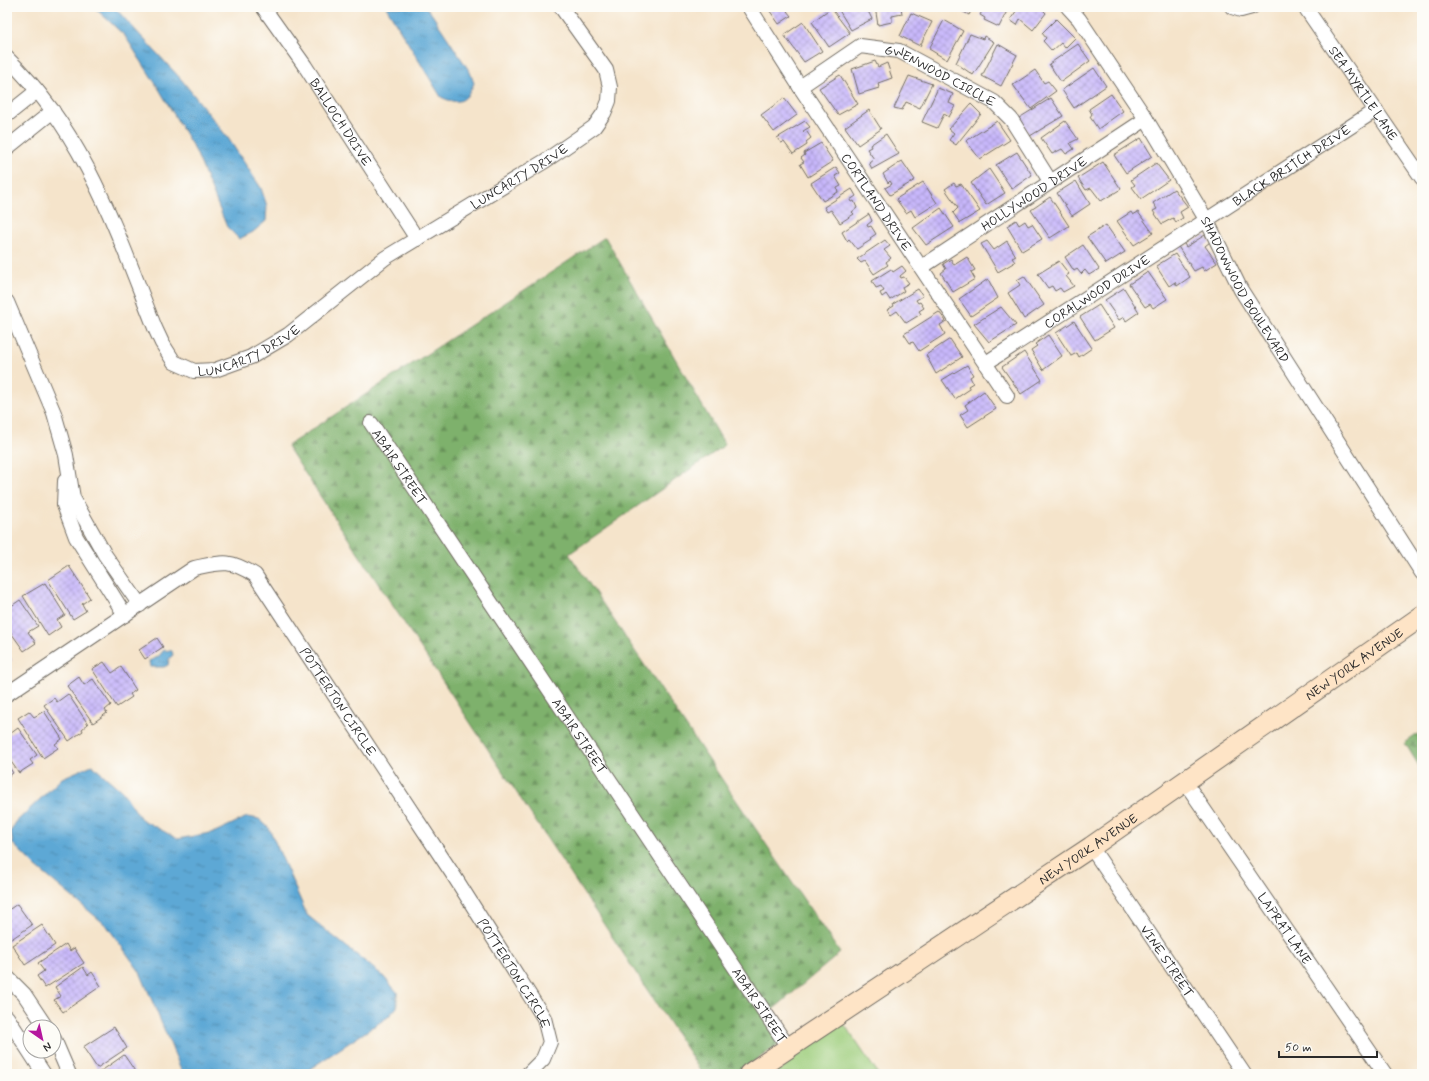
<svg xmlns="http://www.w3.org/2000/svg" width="1429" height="1081" font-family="Mynerve,sans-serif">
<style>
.green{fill:#9ece7d;stroke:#647c54}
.forest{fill:url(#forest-firs);stroke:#546e4c}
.water{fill:url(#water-ripples);stroke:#446a80}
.building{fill:url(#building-cross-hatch)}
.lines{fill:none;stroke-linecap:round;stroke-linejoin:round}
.street-casing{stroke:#726c63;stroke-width:16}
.secondary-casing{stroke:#726c63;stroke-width:22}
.street{stroke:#fff;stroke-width:14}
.secondary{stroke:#fee4c6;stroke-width:20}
.labels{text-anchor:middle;stroke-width:3.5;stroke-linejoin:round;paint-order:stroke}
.street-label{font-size:13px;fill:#2b2b2b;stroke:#fdfcf7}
</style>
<defs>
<pattern id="forest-firs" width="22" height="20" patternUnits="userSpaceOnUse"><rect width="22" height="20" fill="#7eb16c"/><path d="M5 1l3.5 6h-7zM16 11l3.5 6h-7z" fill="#679059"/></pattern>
<pattern id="water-ripples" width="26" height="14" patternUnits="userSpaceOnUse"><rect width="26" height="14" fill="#5da8d5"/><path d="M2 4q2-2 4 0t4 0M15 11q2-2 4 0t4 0" fill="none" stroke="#4d89ad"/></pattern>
<pattern id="building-cross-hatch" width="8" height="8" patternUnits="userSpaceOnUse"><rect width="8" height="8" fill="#c8b7fb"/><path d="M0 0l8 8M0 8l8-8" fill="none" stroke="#a395cb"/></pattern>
</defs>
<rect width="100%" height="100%" fill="#fdfcf7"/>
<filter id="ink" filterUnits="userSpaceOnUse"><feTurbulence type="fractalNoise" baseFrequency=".025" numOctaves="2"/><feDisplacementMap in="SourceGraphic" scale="8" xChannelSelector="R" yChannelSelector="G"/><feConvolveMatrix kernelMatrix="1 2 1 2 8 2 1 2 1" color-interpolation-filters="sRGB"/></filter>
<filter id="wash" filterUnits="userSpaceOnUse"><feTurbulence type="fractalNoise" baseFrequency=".012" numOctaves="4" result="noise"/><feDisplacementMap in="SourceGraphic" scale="16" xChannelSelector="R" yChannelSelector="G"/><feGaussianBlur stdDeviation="0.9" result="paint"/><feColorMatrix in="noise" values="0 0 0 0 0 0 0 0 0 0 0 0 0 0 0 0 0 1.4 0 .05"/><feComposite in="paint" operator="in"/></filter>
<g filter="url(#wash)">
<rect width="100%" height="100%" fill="#f5e4cb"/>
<path class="green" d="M842 1021 878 1074H763Z"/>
<g class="forest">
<path d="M605 237 725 445 569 554 840 953 770 1012 789 1038 735 1074H703L287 446Z"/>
<path d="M1422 731V771L1405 743Z"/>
</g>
<g class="water">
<path d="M94 7H114L181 79 228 138 261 188 267 206 266 221 253 232 239 239 227 227 196 152 159 89 125 36Z"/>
<path d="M386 7H425L431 13 470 72 474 83C467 101 459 106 441 97Z"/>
<path d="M164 650 172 651 173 655 169 659 168 665 164 667H150L149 661 158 657Z"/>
<path d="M92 765 123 792 141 819 178 839 215 832 247 817 259 819 269 828 307 915 383 976 397 992V1007L388 1017 302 1074H183L140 972 107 926 35 866 13 844 11 831 16 822 62 778Z"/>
</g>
<g id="blocks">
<g class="building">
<path d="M767 7H791L787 11 791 16 779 24Z"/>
<path d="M837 7H866L872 19 851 30Z"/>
<path d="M875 7H901L902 14 892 16V22L878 25Z"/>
<path d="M948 7H973L969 15 956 8 955 11 948 8Z"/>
<path d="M984 7H1009L999 27 984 20 985 18 980 15Z"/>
<path d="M1019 7H1040L1046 13 1033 30 1020 19 1017 25 1010 20Z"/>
<path d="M831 8 850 33 829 47 812 22Z"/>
<path d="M911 13 932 22 920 46 900 36Z"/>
<path d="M1056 19 1075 38 1065 48 1061 43 1052 51 1043 41 1046 38 1042 33Z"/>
<path d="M944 20 963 31 947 60 929 49Z"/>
<path d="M803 22 822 51 804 62 784 35Z"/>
<path d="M970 34 983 39 984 36 994 42 973 75 956 63Z"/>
<path d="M998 44 1017 55 1001 86 982 76Z"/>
<path d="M1078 44 1090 61 1061 82 1049 64Z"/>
<path d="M875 61 878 67 887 63 892 78 878 83 879 88 859 94 852 69Z"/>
<path d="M1094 68 1106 86 1074 108 1062 90Z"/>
<path d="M1035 70 1044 83 1048 81 1056 91 1031 109 1013 85Z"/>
<path d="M840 75 858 104 838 115 819 88Z"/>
<path d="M909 76 932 84 920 108 906 102 902 110 894 108Z"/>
<path d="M938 88 953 94 949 103 955 106 949 117 944 114 937 128 922 122Z"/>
<path d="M1111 94 1123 111 1098 129 1090 117 1092 114 1089 109Z"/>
<path d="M784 98 797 115 774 132 761 115Z"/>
<path d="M1051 98 1063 116 1030 136 1019 118Z"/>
<path d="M971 104 981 114 956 145 949 140 954 133 949 129Z"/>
<path d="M869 110 881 129 858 145 845 127Z"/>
<path d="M805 121 810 127 803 131 805 133 807 132 811 138 806 142 807 145 793 154 784 142 781 143 777 138Z"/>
<path d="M997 121 1010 140 980 159 966 141Z"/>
<path d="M1065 121 1078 139 1070 143 1074 149 1066 154 1062 149 1052 154 1041 138Z"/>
<path d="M886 134 899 154 872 169 869 163 874 159 867 149 871 147 870 145Z"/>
<path d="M1141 138 1152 156 1126 173 1114 155Z"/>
<path d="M821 143 833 161 808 177 800 164 804 162 801 158 805 155 804 153Z"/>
<path d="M1017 152 1032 175 1012 189 996 165Z"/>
<path d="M902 161 915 180 890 195 885 188 892 184 890 181 888 183 883 174Z"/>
<path d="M1103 162 1121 189 1101 201 1091 188 1086 190 1078 178Z"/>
<path d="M1156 163 1169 180 1141 199 1132 187 1135 185 1131 180Z"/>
<path d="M836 167 840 173 835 176 841 186 837 188 838 192 823 201 811 183Z"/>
<path d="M989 169 1005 193 986 205 971 183Z"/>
<path d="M1076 181 1090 204 1072 216 1057 193Z"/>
<path d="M923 182 937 203 915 217 911 210 906 213 896 199Z"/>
<path d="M954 183 956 186 961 184 980 211 960 223 953 213 958 208 945 189Z"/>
<path d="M852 189 856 196 850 200 851 202 854 201 857 208 852 212 854 214 840 223 831 210 827 212 824 207Z"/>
<path d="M1174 189 1188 207 1180 212 1183 218 1176 222 1173 218 1162 224 1153 211 1157 209 1153 203Z"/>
<path d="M1050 197 1069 226 1050 238 1031 210Z"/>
<path d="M941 208 954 227 926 245 913 228Z"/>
<path d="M1131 212 1133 215 1138 212 1153 233 1134 245 1117 221Z"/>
<path d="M869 214 872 221 867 225 868 227 871 226 876 234 870 238 871 240 857 249 849 239 847 241 842 232Z"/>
<path d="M1016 220 1019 225 1025 221 1028 226 1032 224 1042 239 1022 251 1007 226Z"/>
<path d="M1106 225 1125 252 1106 264 1087 237Z"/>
<path d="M1205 235 1210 242 1205 246 1217 263 1204 271 1202 267 1194 271 1177 245 1182 241 1186 247Z"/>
<path d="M885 240 890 246 884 250 891 258 886 262 888 265 874 274 865 261 861 263 857 259Z"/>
<path d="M987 241 994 250 1007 241 1016 256 1012 258 1015 262 998 272 981 244Z"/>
<path d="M1083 245 1099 269 1089 275 1085 270 1081 274 1077 269 1074 271 1065 257Z"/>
<path d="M1175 254 1190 277 1177 286 1175 282 1169 286 1156 266Z"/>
<path d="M967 257 975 270 971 272 975 279 953 292 941 273 946 269 943 264 951 259 954 265Z"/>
<path d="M1059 261 1069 274 1066 276 1074 286 1063 292 1060 288 1055 291 1052 286 1048 288 1038 274Z"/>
<path d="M902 266 906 271 900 276 901 278 904 277 909 283 902 287 904 291 890 300 886 294 882 297 880 293 884 291 881 286 876 288 872 281 891 269 893 272Z"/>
<path d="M1148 272 1167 299 1153 308 1150 304 1145 307 1129 284Z"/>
<path d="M1024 276 1044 305 1024 319 1008 293 1020 285 1017 280Z"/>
<path d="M988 279 998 298 971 316 959 299Z"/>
<path d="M1124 288 1139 312 1126 321 1124 317 1119 320 1105 300Z"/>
<path d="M918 289 923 296 916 300 918 303 920 302 924 308 919 311 921 314 906 323 897 311 891 315 887 310 894 306 893 304Z"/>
<path d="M1099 305 1114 328 1095 340 1080 317Z"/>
<path d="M1001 307 1016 325 989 342 974 324Z"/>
<path d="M939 312 946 321 940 325 945 334 919 351 913 342 910 343 904 334Z"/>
<path d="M1074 321 1092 348 1079 357 1077 353 1071 356 1056 333Z"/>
<path d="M1048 335 1062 356 1043 370 1031 350 1037 346 1035 344Z"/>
<path d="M950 339 962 357 936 374 926 355Z"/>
<path d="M1024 352 1042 380 1021 394 1002 367Z"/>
<path d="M967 365 973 375 970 377 973 383 968 386 970 389 955 399 942 380Z"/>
<path d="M984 391 996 409 968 427 960 415 968 410 965 405Z"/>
<path d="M69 566 90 598 82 604 86 611 73 619 48 580Z"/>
<path d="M45 583 65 615 57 620 61 627 48 636 23 596Z"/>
<path d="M20 600 38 626 28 632 36 643 24 651 7 627V609Z"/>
<path d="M7 635 12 642 7 646Z"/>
<path d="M157 638 163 647 145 659 139 650Z"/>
<path d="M7 653 12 660 7 663Z"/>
<path d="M104 662 112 673 121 667 136 690 130 694 132 697 117 707 92 669Z"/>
<path d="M79 677 84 685 93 679 111 705 105 710 107 713 93 723 67 686Z"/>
<path d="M68 694 88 724 82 729 83 731 69 741 44 705 54 698 57 702Z"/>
<path d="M29 711 34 717 44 711 62 739 55 744 58 748 43 758 18 718Z"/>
<path d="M18 728 37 755 30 760 33 764 19 773 7 756V730L10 734Z"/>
<path d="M7 764 13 773 7 777 9 780 7 781Z"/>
<path d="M17 904 32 925 7 942V911Z"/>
<path d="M42 925 55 945 25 965 12 945Z"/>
<path d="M66 944 70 951 74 948 84 963 45 988 37 976 44 971 38 963Z"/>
<path d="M83 967 88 975 92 972 101 986 63 1012 54 1000 61 996 55 987Z"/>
<path d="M114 1027 127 1048 97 1068 83 1047Z"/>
<path d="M124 1055 137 1074H97Z"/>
</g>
</g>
</g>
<g filter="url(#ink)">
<use href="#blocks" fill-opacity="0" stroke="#726c63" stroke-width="1"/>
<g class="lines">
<defs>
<g id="street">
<path id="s1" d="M263 7 305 66 417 239"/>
<path id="s2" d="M749 7 800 87 1007 396"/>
<path id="s3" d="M1068 7 1079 19 1146 119 1207 221 1241 290 1422 573"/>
<path d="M1232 7 1241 10 1252 7"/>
<path id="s4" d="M1305 7 1422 178"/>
<path id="s5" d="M7 58C84 131 117 232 155 328L162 343 174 362 194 371 215 370 251 357 288 335 385 258 545 161 594 127 604 113 609 101 610 87 606 70 561 7"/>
<path id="s6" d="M800 87 860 46 899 51 994 102 1011 119 1050 181"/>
<path d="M7 115 37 91"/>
<path d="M7 148 53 111"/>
<path id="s7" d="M922 267 1146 119"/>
<path d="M7 302 54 413 66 455 73 498 105 555 140 605"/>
<path id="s8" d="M986 363 1376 110"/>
<path id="s9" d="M371 423 788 1047"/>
<path d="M65 481 64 505 76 537 125 615"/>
<path id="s10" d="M7 694 194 568C223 562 229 559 255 575L454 876 544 1018 550 1042 543 1059 528 1074"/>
<path id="s11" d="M1185 782 1385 1074"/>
<path id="s12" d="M1091 847 1244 1074"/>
<path d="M7 977 24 994 46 1027"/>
<path d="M7 1017 44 1074"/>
<path d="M54 1039 69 1074"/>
</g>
<g id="secondary">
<path id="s13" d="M749 1074 1091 847 1422 616"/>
</g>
</defs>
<use href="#street" class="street-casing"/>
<use href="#secondary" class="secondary-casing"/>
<use href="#street" class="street"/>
<use href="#secondary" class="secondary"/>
</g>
</g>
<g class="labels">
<g class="street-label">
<text dy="5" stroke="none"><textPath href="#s6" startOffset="159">GWENWOOD CIRCLE</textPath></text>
<text dy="5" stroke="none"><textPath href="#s4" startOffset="104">SEA MYRTLE LANE</textPath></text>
<text dy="5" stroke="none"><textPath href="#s1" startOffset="139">BALLOCH DRIVE</textPath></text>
<text dy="5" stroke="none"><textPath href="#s8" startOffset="364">BLACK BRITCH DRIVE</textPath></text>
<text dy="5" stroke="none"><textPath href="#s5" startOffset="755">LUNCARTY DRIVE</textPath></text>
<text dy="5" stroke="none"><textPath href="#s7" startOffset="134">HOLLYWOOD DRIVE</textPath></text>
<text dy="5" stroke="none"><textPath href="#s2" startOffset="233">CORTLAND DRIVE</textPath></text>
<text dy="5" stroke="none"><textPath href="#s3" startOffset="334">SHADOWWOOD BOULEVARD</textPath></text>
<text dy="5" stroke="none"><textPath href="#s8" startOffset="132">CORALWOOD DRIVE</textPath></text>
<text dy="5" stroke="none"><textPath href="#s5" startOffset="431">LUNCARTY DRIVE</textPath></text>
<text dy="5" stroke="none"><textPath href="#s9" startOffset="52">ABAIR STREET</textPath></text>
<text dy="5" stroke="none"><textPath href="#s13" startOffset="731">NEW YORK AVENUE</textPath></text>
<text dy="5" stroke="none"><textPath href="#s10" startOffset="441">POTTERTON CIRCLE</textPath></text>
<text dy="5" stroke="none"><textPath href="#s9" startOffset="376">ABAIR STREET</textPath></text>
<text dy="5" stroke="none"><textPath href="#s13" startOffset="407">NEW YORK AVENUE</textPath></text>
<text dy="5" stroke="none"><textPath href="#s11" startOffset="177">LAPRAT LANE</textPath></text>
<text dy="5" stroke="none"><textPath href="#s12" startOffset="137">VINE STREET</textPath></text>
<text dy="5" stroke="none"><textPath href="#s10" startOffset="765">POTTERTON CIRCLE</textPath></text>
<text dy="5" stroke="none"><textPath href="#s9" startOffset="700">ABAIR STREET</textPath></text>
</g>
</g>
<rect width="1429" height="1081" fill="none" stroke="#fdfcf7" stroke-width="24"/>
<g transform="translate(42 1039) rotate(146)"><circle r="19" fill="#fdfcf7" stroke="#a9a8a5"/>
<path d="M0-3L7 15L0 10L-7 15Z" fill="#b5179e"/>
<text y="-6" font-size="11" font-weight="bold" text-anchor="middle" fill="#2b2b2b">N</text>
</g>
<path d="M1279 1051v6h98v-6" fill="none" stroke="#2b2b2b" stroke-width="2"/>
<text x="1285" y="1051" font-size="12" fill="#2b2b2b" stroke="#fdfcf7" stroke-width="3" paint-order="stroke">50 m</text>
</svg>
